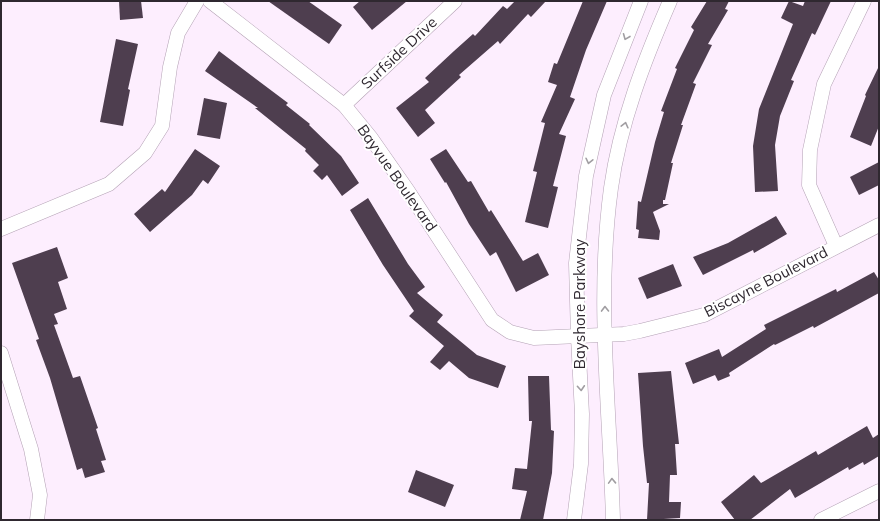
<svg xmlns="http://www.w3.org/2000/svg" width="880" height="521" font-family="Mulish,sans-serif">
<style>
.building{fill:#4e3e4f}
.lines{fill:none;stroke-linecap:round;stroke-linejoin:round}
.minor-casing{stroke:#b4a2b5;stroke-width:15}
.minor{stroke:#fff;stroke-width:14}
.oneway{stroke:#a19ea2}
.labels{text-anchor:middle;stroke-width:4;stroke-linejoin:round;paint-order:stroke}
.street-label{font-size:15px;fill:#2f2830;stroke:#fff}
</style>
<rect width="100%" height="100%" fill="#fdeefe"/>
<g class="building">
<path d="M119 1H141L143 18 120 20Z"/>
<path d="M268 1H308L342 25 329 44Z"/>
<path d="M360 1H407L372 30 353 7Z"/>
<path d="M515 1H546L531 17 528 14 500 44 498 41 459 75 461 77 425 110 435 123 418 137 396 108 429 82 425 78 454 51 473 34 475 36 503 6 507 9Z"/>
<path d="M583 1H607L586 50 570 97 575 99 559 134 566 136 553 186 558 187 548 228 525 222 537 172 533 171 545 123 541 122 557 85 548 82 554 63 557 64Z"/>
<path d="M707 1H729L725 9 728 10 708 44 712 45 693 83 696 84 681 125H683L671 163H673L665 200H663V204H669L653 212 660 231 659 240 638 238 639 230 636 229 638 201 641 202 655 142 664 112 661 111 677 69 675 68 694 30 691 27Z"/>
<path d="M789 1 803 6 805 1H831L815 35 812 33 791 80 794 81 780 116 775 145 778 191 755 192 753 146 759 109 793 24 781 18Z"/>
<path d="M116 39 138 44 128 89 130 90 123 126 100 122Z"/>
<path d="M219 51 288 103 286 105 310 124 309 125 341 156 359 183 342 196 327 175 322 180 313 171 319 165 305 151 306 149 255 108H258L205 71Z"/>
<path d="M879 66V126L871 146 850 137 866 96 865 95Z"/>
<path d="M204 98 227 103 220 139 197 135Z"/>
<path d="M195 149 220 166 208 184 203 180 192 195 150 232 134 214 162 189 165 192Z"/>
<path d="M446 149 468 182 471 181 489 212 491 210 523 261 538 253 549 275 516 292 496 252 490 256 469 224 446 182 445 183 430 159Z"/>
<path d="M879 162V185L859 195 850 177Z"/>
<path d="M368 198 408 264 425 287 417 293 443 315 437 322 477 355 506 366 498 388 469 378 449 361 440 370 430 362 444 346 409 316 414 311 383 265 350 210Z"/>
<path d="M776 216 787 234 754 253 753 250 703 275 693 257 728 243Z"/>
<path d="M57 247 68 278 58 282 67 309 54 314 58 324 54 325 73 378 80 376 98 428 96 429 106 460 101 461 105 472 85 478 82 468 77 470 50 378 36 340 39 339 12 263Z"/>
<path d="M673 264 682 286 647 299 638 278Z"/>
<path d="M874 272 879 280V293L814 328 813 326 775 345 774 344 729 373 730 376 718 381 715 375 693 384 685 363 719 349 722 357 766 329 764 325 836 289 837 292Z"/>
<path d="M671 371 679 444H675L677 475H670L669 502H681L680 518 647 520 649 483H647L643 446 638 373Z"/>
<path d="M528 376H549L551 430 554 431 552 473 543 520H520L527 491 512 489 515 468 527 469 532 421H529Z"/>
<path d="M867 426 873 438 879 434V456L864 465 863 462 849 470 848 467 795 498 790 489 750 520H735L721 502 754 475 761 483 816 451 818 455Z"/>
<path d="M416 470 454 485 445 507 408 492Z"/>
</g>
<g class="lines">
<defs>
<g id="minor">
<path d="M210 1 344 105 371 138 408 191 492 320 510 332 534 338 624 334 640 331 704 315 879 225"/>
<path d="M344 105 455 1"/>
<path d="M1 229 109 184 145 153 162 126 170 67 178 33 197 1"/>
<path d="M836 246 809 185 810 150 824 84 864 1"/>
<path d="M1 353 31 449 40 495 37 520"/>
<path d="M574 520 581 464 582 414 578 337 576 263 586 176 604 95 641 1"/>
<path d="M613 520C610 410 596 298 611 188 620 123 644 61 670 1"/>
<path d="M821 520 879 491"/>
</g>
</defs>
<use href="#minor" class="minor-casing"/>
<use href="#minor" class="minor"/>
</g>
<defs><path id="oneway-chevron" d="M-2-3.5L2.5 0L-2 3.5" fill="none" stroke-width="1.6" stroke-linecap="round" stroke-linejoin="round"/></defs>
<g class="oneway">
<use href="#oneway-chevron" transform="translate(626 37) rotate(112)"/>
<use href="#oneway-chevron" transform="translate(625 125) rotate(-76)"/>
<use href="#oneway-chevron" transform="translate(589 161) rotate(103)"/>
<use href="#oneway-chevron" transform="translate(605 309) rotate(-91)"/>
<use href="#oneway-chevron" transform="translate(581 388) rotate(86)"/>
<use href="#oneway-chevron" transform="translate(612 481) rotate(-92)"/>
</g>
<g class="labels">
<g class="street-label">
<text transform="translate(399 53) rotate(-43)" y="5">Surfside Drive</text>
<text transform="translate(397 178) rotate(55)" y="5">Bayvue Boulevard</text>
<text transform="translate(766 282) rotate(-27)" y="5">Biscayne Boulevard</text>
<text transform="translate(580 304) rotate(-90)" y="5">Bayshore Parkway</text>
</g>
</g>
<rect width="880" height="521" fill="none" stroke="#2f2830" stroke-width="4"/>
</svg>
